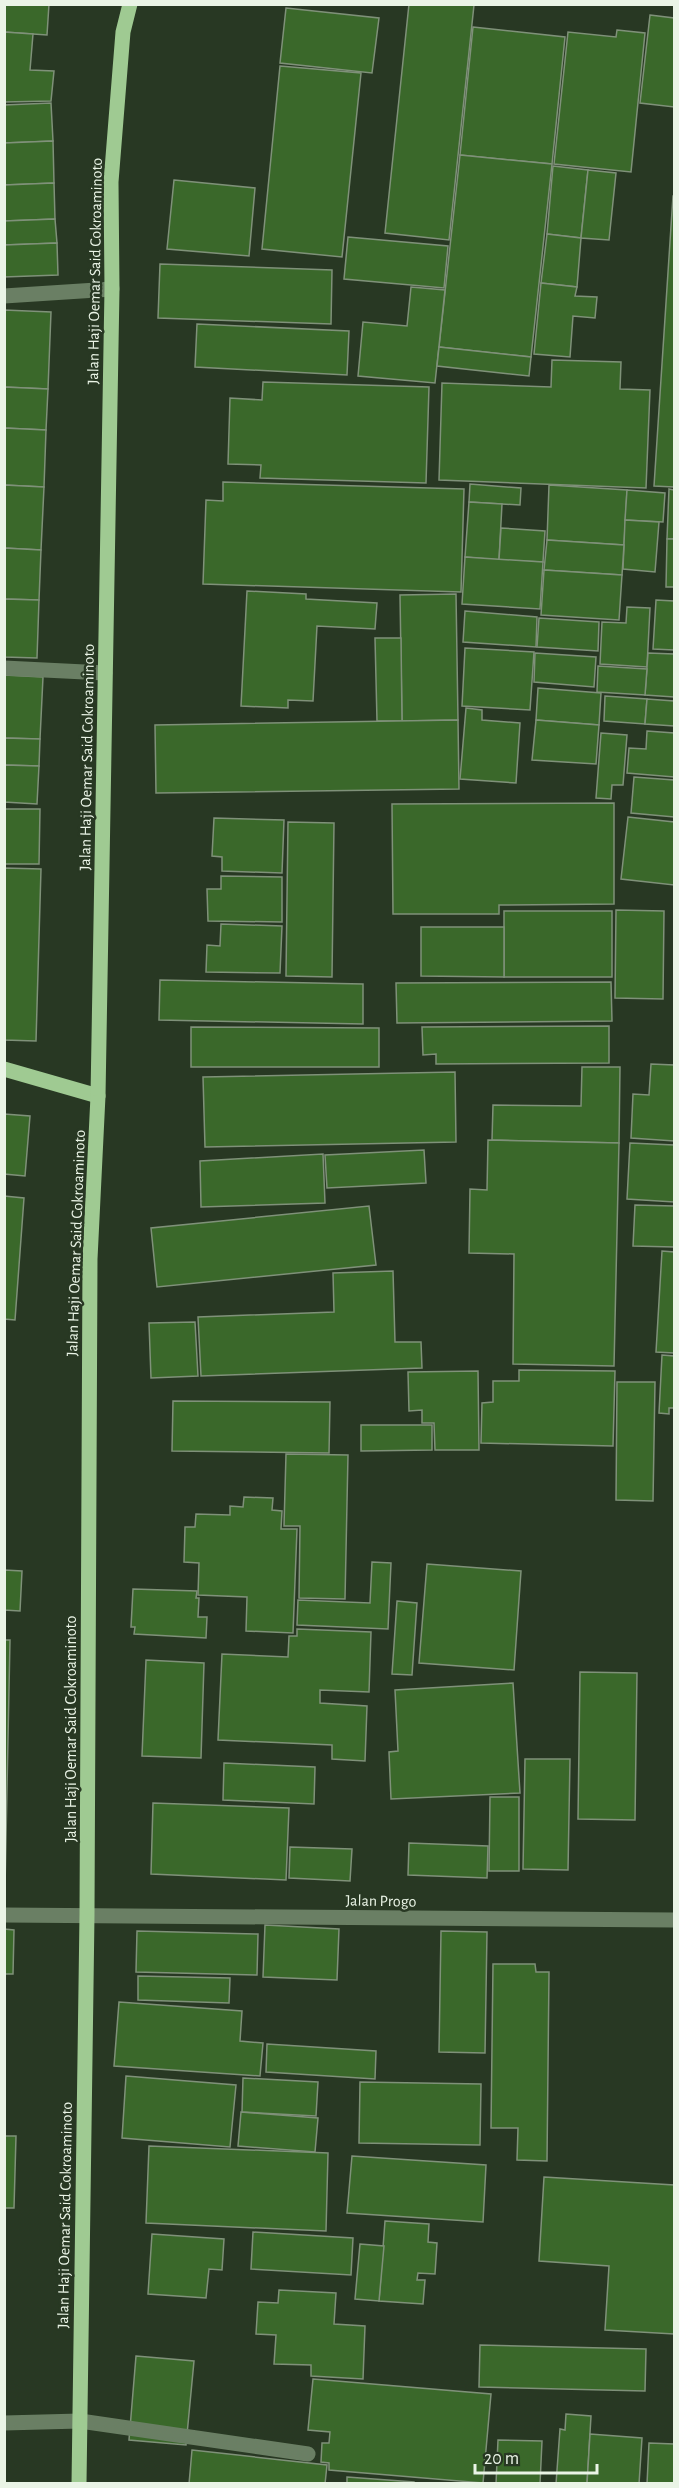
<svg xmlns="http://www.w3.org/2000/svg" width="679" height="2488" font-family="'Alegreya Sans',sans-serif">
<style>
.building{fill:#3a682a;stroke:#7f9179;stroke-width:1.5}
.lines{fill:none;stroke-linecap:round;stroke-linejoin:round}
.minor{stroke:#6a7f64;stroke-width:15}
.major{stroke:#9fca92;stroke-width:15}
.labels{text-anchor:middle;stroke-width:5;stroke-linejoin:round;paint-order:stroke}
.street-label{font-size:16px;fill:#eaf4e6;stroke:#283823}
</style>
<rect width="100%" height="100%" fill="#283823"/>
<g class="building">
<path d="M4 4H49L47 35 4 32Z"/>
<path d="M409 4 474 5 449 240 385 233Z"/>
<path d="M286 8 379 18 372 73 280 63Z"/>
<path d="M650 15 674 18V107L640 103Z"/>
<path d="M473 27 565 37 552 164 460 155Z"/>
<path d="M617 30 645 33 631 172 554 164 568 32 616 37Z"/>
<path d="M4 32 33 34 30 70 54 71 51 101 4 102Z"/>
<path d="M280 66 361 73 342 257 262 249Z"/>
<path d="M51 103 53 141 4 143V105Z"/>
<path d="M53 141 54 183 4 185V143Z"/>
<path d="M460 155 552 164 531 357 439 347Z"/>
<path d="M553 166 588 170 581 238 547 234Z"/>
<path d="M588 170 616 173 609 240 581 238Z"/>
<path d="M174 180 255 188 249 256 167 249Z"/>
<path d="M54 183 55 219 4 221V185Z"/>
<path d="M673 196H674V487L654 486Z"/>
<path d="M55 219 57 243 4 245V221Z"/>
<path d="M547 234 581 238 577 287 541 283Z"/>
<path d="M348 237 448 246 444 288 344 279Z"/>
<path d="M57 243 58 275 4 277V245Z"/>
<path d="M160 264 332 270 331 324 158 318Z"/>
<path d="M541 283 577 287 575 296 597 297 595 318 573 316 570 357 534 354Z"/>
<path d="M411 287 445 290 435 383 358 376 363 322 407 326Z"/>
<path d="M4 310 51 312 48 389 4 387Z"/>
<path d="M197 324 349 331 347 375 195 367Z"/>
<path d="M439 347 531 357 529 376 437 366Z"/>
<path d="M552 360 621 362 620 389 650 390 646 488 439 480 442 383 551 387Z"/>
<path d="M263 382 429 387 426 483 260 478 261 465 228 464 230 398 262 400Z"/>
<path d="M4 387 48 389 46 430 4 428Z"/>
<path d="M4 428 46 430 44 487 4 485Z"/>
<path d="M223 482 464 489 461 592 203 584 206 500 223 501Z"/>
<path d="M470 484 521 488 520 505 469 502Z"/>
<path d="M4 485 44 487 41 550 4 548Z"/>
<path d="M549 485 627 490 624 545 547 540Z"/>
<path d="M669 489 674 490V539H667Z"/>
<path d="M627 490 665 493 663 522 625 520Z"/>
<path d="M469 502 502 504 499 560 465 557Z"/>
<path d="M625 520 659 522 655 572 623 569Z"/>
<path d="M501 528 545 531 543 562 499 560Z"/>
<path d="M667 539H674V587H666Z"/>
<path d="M547 540 624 545 622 575 544 570Z"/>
<path d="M4 548 41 550 39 600 4 599Z"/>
<path d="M465 557 543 562 540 609 462 604Z"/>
<path d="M544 570 622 575 619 620 541 615Z"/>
<path d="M247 591 306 594V599L377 603 375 629 317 626 313 701 288 700V708L241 706Z"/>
<path d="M456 594 458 720 402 721 400 595Z"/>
<path d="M4 599 39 600 37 658 4 657Z"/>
<path d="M656 600 674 601V650L653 649Z"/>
<path d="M627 607 650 608 647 667 600 664 602 622 626 623Z"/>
<path d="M465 611 537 617 536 647 463 642Z"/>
<path d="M539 618 599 622 598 651 537 647Z"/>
<path d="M375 638H401L402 721H377Z"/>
<path d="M465 648 534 652 530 710 462 706Z"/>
<path d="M535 653 596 657 594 687 534 682Z"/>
<path d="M648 653 674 654V697L645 695Z"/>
<path d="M598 666 647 669 645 695 597 692Z"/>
<path d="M4 675 43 677 40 739 4 738Z"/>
<path d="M538 688 601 693 599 725 536 720Z"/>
<path d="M605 696 647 699 645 724 604 721Z"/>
<path d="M647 699 674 701V726L645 724Z"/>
<path d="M466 708 482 710V720L520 723 516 783 460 779Z"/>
<path d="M458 720 459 789 156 793 155 725Z"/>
<path d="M536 720 599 725 596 764 532 760Z"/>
<path d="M647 731 674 733V777L627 773 629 748 646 749Z"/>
<path d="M601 733 627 735 623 785H612L611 799 596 798Z"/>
<path d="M4 738 40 739 39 766 4 765Z"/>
<path d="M4 765 39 766 37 804 4 802Z"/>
<path d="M634 777 674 780V817L631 813Z"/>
<path d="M614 803V904L499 905V914H393L392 804Z"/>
<path d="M4 809H40L39 864H4Z"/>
<path d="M628 817 674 822V885L621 879Z"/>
<path d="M214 818 284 820 282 873 222 871V857L212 856Z"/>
<path d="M288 822 334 823 332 977 286 976Z"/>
<path d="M4 868 41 869 36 1041 4 1040Z"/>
<path d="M221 876 282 877V922L208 921 207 889H221Z"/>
<path d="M616 910 664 911 663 999 615 998Z"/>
<rect x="504" y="911" width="108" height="66"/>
<path d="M221 924 282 926 280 973 206 972 207 945 220 946Z"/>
<path d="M421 927H504V977L421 976Z"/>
<path d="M160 980 363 984V1024L159 1020Z"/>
<path d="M611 982 612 1021 397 1023 396 983Z"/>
<path d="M609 1026V1063L436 1064V1054L423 1055 422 1027Z"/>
<path d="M191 1027 379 1028V1067H191Z"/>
<path d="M651 1064 674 1065V1141L631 1138 633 1094 649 1095Z"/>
<path d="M582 1067H620L619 1143 492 1140 493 1105 581 1106Z"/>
<path d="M455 1072 456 1142 205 1147 203 1077Z"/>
<path d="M4 1114 30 1116 25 1176 4 1174Z"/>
<path d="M488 1140 619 1143 614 1366 513 1364 514 1254 469 1253 470 1189 487 1190Z"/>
<path d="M630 1143 674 1145V1202L627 1199Z"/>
<path d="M424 1150 426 1183 327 1188 325 1155Z"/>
<path d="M323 1154 325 1203 201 1207 200 1161Z"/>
<path d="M4 1196 24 1198 15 1320 4 1319Z"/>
<path d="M635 1205 674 1206V1247L633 1246Z"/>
<path d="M369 1206 376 1265 157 1287 151 1228Z"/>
<path d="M662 1251 674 1252V1353L656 1352Z"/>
<path d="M393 1271 395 1342H421L422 1368 201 1376 198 1317 334 1312 333 1273Z"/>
<path d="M195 1322 198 1376 151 1378 149 1323Z"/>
<path d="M662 1355 674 1356V1408H669V1414L659 1413Z"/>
<path d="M519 1370 615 1371 613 1446 481 1443 482 1403 493 1402V1381H519Z"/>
<path d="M478 1371 479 1450H435L434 1423H422V1410L409 1411 408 1372Z"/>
<path d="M617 1382H655L653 1501 616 1500Z"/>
<path d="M173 1401 330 1402 329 1453 172 1451Z"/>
<path d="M361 1425H432V1450L361 1451Z"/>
<path d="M286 1454 348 1455 345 1599 299 1598 300 1526H284Z"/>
<path d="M244 1497 273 1498 272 1510 282 1511 281 1529H297L293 1633 246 1631 247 1597 198 1595 199 1563 184 1562 185 1527H195L196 1514 230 1515V1506L243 1507Z"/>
<path d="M372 1562 391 1563 388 1629 297 1625 298 1600 370 1603Z"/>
<path d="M427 1564 521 1571 514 1670 419 1663Z"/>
<path d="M4 1570 22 1571 20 1611 4 1610Z"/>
<path d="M133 1589 197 1591 196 1598H199L198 1617H207L206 1638 134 1634 135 1627H131Z"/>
<path d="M397 1601 417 1603 412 1675 392 1674Z"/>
<path d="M297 1629 371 1632 369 1692 320 1690V1703L367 1706 365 1761 332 1759V1745L218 1740 222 1654 288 1657 289 1636H297Z"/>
<path d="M4 1640H10L5 1888H4Z"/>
<path d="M146 1660 204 1663 201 1758 142 1756Z"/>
<path d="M580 1672 637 1673 635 1820 578 1819Z"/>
<path d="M513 1683 520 1793 391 1799 389 1752 398 1751 395 1690Z"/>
<path d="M525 1759H570L568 1870 523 1869Z"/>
<path d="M224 1763 315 1767 314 1804 223 1800Z"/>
<path d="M490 1797H519V1871H489Z"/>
<path d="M153 1803 289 1808 286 1880 151 1874Z"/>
<path d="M409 1843 488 1846 487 1878 408 1875Z"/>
<path d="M290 1847 352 1849 350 1881 289 1878Z"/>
<path d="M265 1925 339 1929 337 1980 263 1977Z"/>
<path d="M4 1929 14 1930 13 1974H4Z"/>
<path d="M137 1931 258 1934 257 1975 136 1972Z"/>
<path d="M441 1931 487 1932 485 2053 439 2052Z"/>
<path d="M493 1964H535L536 1972H549L547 2161 517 2160 518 2128H491Z"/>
<path d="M138 1976 230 1978 229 2003 138 2000Z"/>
<path d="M119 2002 242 2011 240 2041 263 2043 260 2076 114 2066Z"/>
<path d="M267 2044 376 2051 375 2079 266 2072Z"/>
<path d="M126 2076 236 2085 230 2147 122 2138Z"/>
<path d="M243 2078 318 2082 316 2116 242 2112Z"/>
<path d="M360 2082 481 2084 480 2145 359 2143Z"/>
<path d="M241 2112 318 2118 315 2152 238 2146Z"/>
<path d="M4 2136H16L14 2208H4Z"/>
<path d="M149 2146 328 2153 326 2231 146 2223Z"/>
<path d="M352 2156 486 2165 483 2222 347 2213Z"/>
<path d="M544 2177 674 2185V2334L605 2330 609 2266 539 2261Z"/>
<path d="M385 2221 429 2224 428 2242 437 2243 435 2274 418 2273 417 2280H425L423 2304 379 2301Z"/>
<path d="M253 2232 353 2238 351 2275 251 2269Z"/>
<path d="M152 2234 224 2239 222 2270 209 2269 206 2298 148 2294Z"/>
<path d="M360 2244 384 2246 379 2301 355 2299Z"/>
<path d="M279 2290 336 2293 334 2324 365 2326 363 2379 311 2376V2365L274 2364 276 2335 256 2334 258 2302 278 2303Z"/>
<path d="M480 2345 646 2349 645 2391 479 2387Z"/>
<path d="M136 2356 194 2361 186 2445 129 2440Z"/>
<path d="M313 2379 491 2394 483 2483 329 2470V2463L321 2462 322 2443H329L330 2432 308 2430Z"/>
<path d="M566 2414 591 2416 587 2484H556L560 2429 565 2430Z"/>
<path d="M590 2434 642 2438 639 2484H587Z"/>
<path d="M498 2440 542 2441 540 2484H496Z"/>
<path d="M649 2443 674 2444V2484H647Z"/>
<path d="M192 2450 327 2465 325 2484H189Z"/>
<path d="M347 2477 414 2482V2484H347Z"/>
</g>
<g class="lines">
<g class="minor">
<path d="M4 296 112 289"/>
<path d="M4 668 105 673"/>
<path d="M4 1915 674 1920"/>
<path d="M4 2423 80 2421 308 2454"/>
</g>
<g class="major">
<path d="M4 1069 98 1096"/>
<path d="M79 2484 87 1915 90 1259 98 1096 112 289 111 182 123 32 130 4"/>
</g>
</g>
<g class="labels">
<g class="street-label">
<text transform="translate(94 271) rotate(-89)" y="6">Jalan Haji Oemar Said Cokroaminoto</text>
<text transform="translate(86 757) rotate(-89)" y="6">Jalan Haji Oemar Said Cokroaminoto</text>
<text transform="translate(75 1243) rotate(-88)" y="6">Jalan Haji Oemar Said Cokroaminoto</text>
<text transform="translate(70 1729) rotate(-90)" y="6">Jalan Haji Oemar Said Cokroaminoto</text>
<text transform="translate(381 1900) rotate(1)" y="6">Jalan Progo</text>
<text transform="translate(64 2215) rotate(-89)" y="6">Jalan Haji Oemar Said Cokroaminoto</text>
</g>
</g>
<rect width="679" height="2488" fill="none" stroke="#eaf4e6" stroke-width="12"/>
<path d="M475 2464v9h122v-9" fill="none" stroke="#eaf4e6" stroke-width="3"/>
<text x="484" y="2464" font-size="18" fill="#eaf4e6" stroke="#283823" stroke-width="4.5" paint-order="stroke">20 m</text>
</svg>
